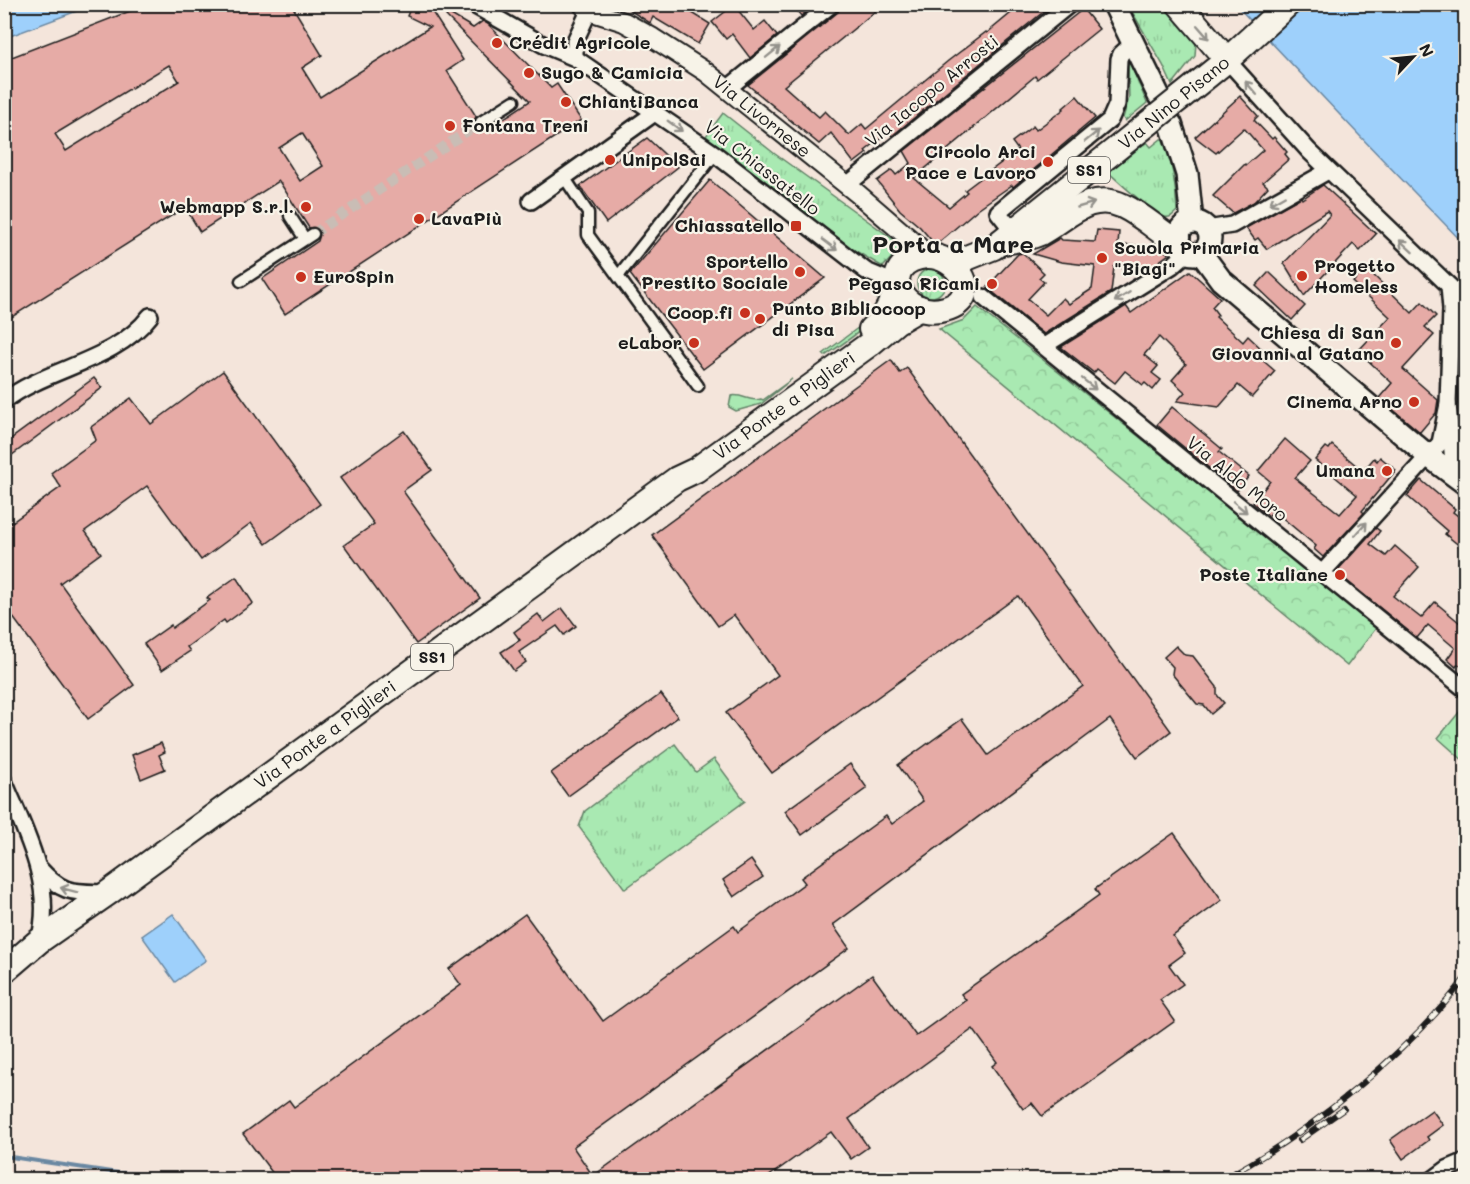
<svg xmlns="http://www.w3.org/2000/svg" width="1470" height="1184" font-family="Mali,sans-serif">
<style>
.grass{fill:url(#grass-tufts);stroke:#628267;stroke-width:1.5}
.park{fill:url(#park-crowns);stroke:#628267;stroke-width:1.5}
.water{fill:#9ed0fb;stroke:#6a88a2;stroke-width:1.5}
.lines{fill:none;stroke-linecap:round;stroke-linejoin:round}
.stream{stroke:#6a88a2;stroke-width:4}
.building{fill:#e6aba6;stroke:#1c1c1c;stroke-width:1.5;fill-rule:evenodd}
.pedestrian-tunnel{stroke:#c9bdb5;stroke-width:10;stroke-dasharray:10 5;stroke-linecap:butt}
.pedestrian-casing{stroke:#1c1c1c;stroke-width:15}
.minor-casing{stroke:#1c1c1c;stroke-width:20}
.tertiary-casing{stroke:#1c1c1c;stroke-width:22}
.secondary-casing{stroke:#1c1c1c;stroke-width:26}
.primary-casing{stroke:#1c1c1c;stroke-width:28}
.pedestrian{stroke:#f7f3e8;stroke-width:10}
.minor{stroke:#f7f3e8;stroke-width:15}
.tertiary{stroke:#f7f3e8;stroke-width:18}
.secondary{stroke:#f7f3e8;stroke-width:21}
.primary{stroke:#f7f3e8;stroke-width:24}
.rail-casing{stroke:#1c1c1c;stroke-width:6}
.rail{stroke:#f7f3e8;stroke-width:4;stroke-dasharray:11;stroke-linecap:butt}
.primary-bridge-casing{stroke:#1c1c1c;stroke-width:28;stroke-linecap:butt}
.primary-bridge{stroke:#f7f3e8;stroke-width:24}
.oneway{stroke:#94928c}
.poi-dot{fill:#c8321e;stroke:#f7f3e8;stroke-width:2}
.labels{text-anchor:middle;stroke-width:4.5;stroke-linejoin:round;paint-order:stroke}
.shield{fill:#f7f3e8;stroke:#5e5c59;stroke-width:1.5}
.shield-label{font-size:16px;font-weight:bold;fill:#1c1c1c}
.poi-label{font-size:18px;font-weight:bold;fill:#1c1c1c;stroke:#f7f3e8;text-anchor:end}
.street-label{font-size:18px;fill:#1c1c1c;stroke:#f7f3e8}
.district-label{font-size:24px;font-weight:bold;fill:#1c1c1c;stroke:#f7f3e8}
</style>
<defs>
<pattern id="grass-tufts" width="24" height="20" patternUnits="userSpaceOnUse" patternTransform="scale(1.5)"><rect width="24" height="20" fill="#a9e9b2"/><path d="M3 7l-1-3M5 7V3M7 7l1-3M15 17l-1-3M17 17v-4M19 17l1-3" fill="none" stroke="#91c798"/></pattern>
<pattern id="park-crowns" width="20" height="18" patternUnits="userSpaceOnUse" patternTransform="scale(1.5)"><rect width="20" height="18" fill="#a9e9b2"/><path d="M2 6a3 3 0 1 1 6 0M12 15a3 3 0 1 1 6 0" fill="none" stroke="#91c798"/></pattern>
</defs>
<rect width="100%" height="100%" fill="#f4e5db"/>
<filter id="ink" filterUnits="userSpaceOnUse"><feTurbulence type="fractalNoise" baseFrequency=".0167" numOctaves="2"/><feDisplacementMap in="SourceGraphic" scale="12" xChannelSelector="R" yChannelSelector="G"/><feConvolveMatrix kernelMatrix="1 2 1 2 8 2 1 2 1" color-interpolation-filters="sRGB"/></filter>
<g filter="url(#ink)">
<g class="grass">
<path d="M1131 5H1164L1196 42 1195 56 1172 85 1163 65 1131 10Z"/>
<path d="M1130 63 1147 103 1125 121 1123 118 1129 98 1128 64Z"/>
<path d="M723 113 775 154 904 247 895 254 883 267 854 250 706 136Z"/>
<path d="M1161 139H1164C1172 162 1176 186 1177 211 1173 215 1171 218 1165 217 1154 215 1118 181 1108 172L1146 141 1151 147Z"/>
<circle cx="931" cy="283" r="14"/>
<path d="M861 277C867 278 874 278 879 281 917 299 837 347 825 356L823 354 867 321 881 304Z"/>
<path d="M792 379 761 404 736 411 729 407 731 396C742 393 750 403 761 399L763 400Z"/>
<path d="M675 744 696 772 714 759 745 801 625 889 579 827 585 811Z"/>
</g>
<g class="park">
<path d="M977 307 1377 627 1347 666 939 329 964 320Z"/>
<path d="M1465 705V762L1438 738Z"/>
</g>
<g class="water">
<path d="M5 4H93V5L5 38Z"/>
<path d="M1236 5H1465V245L1358 134Z"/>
<path d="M173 914 206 960 175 982 142 936Z"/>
</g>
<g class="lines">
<path class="stream" d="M4 1156 118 1173 225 1179"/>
</g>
<g class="building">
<path d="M148 4H291L322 55 302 68 320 97 430 27 407 16 412 4H427L463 60 447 71 476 116 474 123 477 128 486 130 530 101 446 16 448 13 473 28 483 21 488 24 551 88 557 84 581 120 285 314 262 279 318 241 320 234 317 228H309L279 181 200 232 185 207 4 322V189L10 186 4 178V60ZM169 65 179 81 66 151 55 134ZM302 133 323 166 300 181 279 148Z"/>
<path d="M620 4H678L710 24 698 44 653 17 650 23Z"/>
<path d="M792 4H816L801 16Z"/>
<path d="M842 4H884L784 86 819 117 825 111 849 135 862 124 866 129 948 61 986 32 987 33 1022 4H1053L892 136 889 132 865 151 867 153 854 163 831 133 819 144 748 85 838 12Z"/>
<path d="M734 5 754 30 765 21 777 36 750 58 732 34 726 39 712 22Z"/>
<path d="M1083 9 1099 29 1037 79 1035 76 914 178 949 207 967 192 965 190 1018 150 1012 142 1033 126 1036 130 1064 109 1063 108 1077 96 1095 118 1013 187 1012 185 979 208 938 243 933 242 920 227 900 210 877 181 892 170 896 175 911 163 904 151Z"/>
<path d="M1240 96 1258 116 1254 120 1272 139 1274 137 1287 152 1285 154 1289 159 1263 182 1268 187 1254 202 1233 213 1213 196 1245 164 1246 165 1263 150 1244 128 1216 153 1195 137Z"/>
<path d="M647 138 678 167 606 223 580 186Z"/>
<path d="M710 180 825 278 703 369 630 274Z"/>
<path d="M1323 185 1376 234 1360 251 1353 244 1304 296 1284 263 1330 215 1327 211 1267 249 1258 238 1255 240 1246 228 1301 197 1302 199Z"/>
<path d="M1097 230 1119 232 1118 245 1150 246 1153 243 1169 254 1147 270 1114 267 1111 292 1044 334 989 289 988 286 1000 273 1018 254 1023 253 1044 273 1039 278 1044 282 1028 299 1046 315 1063 298 1069 304 1092 289 1095 266 1061 262 1033 254 1060 238 1062 240 1095 242Z"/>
<path d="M1366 268 1412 313 1422 302 1436 316 1425 327 1434 335 1403 369 1438 400 1436 413 1420 432 1379 398 1392 383 1358 351 1390 317 1353 282Z"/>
<path d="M1190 271 1220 298 1212 307 1218 315 1216 317 1243 342 1248 336 1265 352 1260 358 1275 371 1252 397 1238 385 1219 407 1177 401 1185 392 1172 380 1186 364 1159 337 1144 355 1158 366 1152 373 1161 380 1153 390 1145 383 1143 385 1125 371 1115 383 1097 369 1094 373 1061 347 1126 306 1131 313Z"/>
<path d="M1269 272 1305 306 1292 320 1256 286Z"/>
<path d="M891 360 900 373 907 368 1171 731 1137 757 1110 719 833 925 849 948 573 1147 593 1176 872 975 916 1036 966 1000 961 994 1099 895 1095 889 1174 833 1222 900 1173 936 1185 953 1169 965 1183 984 1160 1000 1175 1021 1042 1116 1032 1103 1023 1109 992 1066 997 1062 973 1029 849 1119 868 1147 851 1159 831 1132 765 1179H277L243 1134 289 1100 294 1107 461 985 449 969 525 914 603 1021 734 926 738 932 805 883 801 878 886 816 892 824 923 801 898 765 962 719 988 755 1083 686 1018 596 772 773 726 713 778 675 734 615 718 626 652 535Z"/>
<path d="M223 371 320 504 266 544 251 523 201 560 147 486 85 531 101 553 60 583 134 685 88 719 4 605V528L61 487 51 473 96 440 91 427 131 398 151 424Z"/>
<path d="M94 378 102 388 4 461V444Z"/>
<path d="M1172 407 1222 449 1219 452 1249 476 1237 491 1157 425Z"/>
<path d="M404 431 432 470 403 491 480 598 416 644 344 545 374 524 340 478Z"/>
<path d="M1285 439 1310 461 1295 478 1340 514 1357 495 1315 460 1326 447 1329 449 1332 445 1363 471 1374 458 1377 461 1380 457 1396 470 1362 511 1364 513 1323 557 1314 549 1316 546 1273 510 1269 516 1253 503 1270 481 1258 471Z"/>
<path d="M1421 480 1455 509 1453 512 1466 522V551L1445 534 1447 531 1407 496Z"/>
<path d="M1376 528 1380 531 1370 544 1386 556 1395 546 1419 567 1393 596 1421 618 1435 602 1466 628V670L1458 664 1456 667 1447 659 1455 648 1428 625 1417 638 1336 572Z"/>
<path d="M236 577 253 603 226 623 224 620 187 647 190 651 162 670 144 644 171 625 172 628 210 600 207 598Z"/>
<path d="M562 608 576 626 564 635 557 626 519 652 526 662 514 671 501 652 520 640 514 632 538 614 544 622Z"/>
<path d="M1176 646 1185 655 1193 656 1217 687V695L1224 703 1211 714 1204 705 1197 704 1172 674 1173 667 1164 657Z"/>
<path d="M661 694 678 717 568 796 551 773Z"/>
<path d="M161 743 165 752 159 755 165 769 141 779 132 755Z"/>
<path d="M850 764 867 788 802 835 785 811Z"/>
<path d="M751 860 763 877 734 897 723 880Z"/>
<path d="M1432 1110 1443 1125 1427 1137 1429 1140 1403 1159 1390 1140Z"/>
</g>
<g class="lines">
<path class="pedestrian-tunnel" d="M313 234 481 122"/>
<defs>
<g id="pedestrian">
<path d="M481 122 514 101"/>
<path d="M564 177 588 213V235L698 386"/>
<path d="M290 216 305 239"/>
<path d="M619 275 715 154"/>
<path d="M241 281 313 234"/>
</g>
<g id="minor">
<path d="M472 4 544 45 575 58 715 154 866 271 897 284"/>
<path d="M575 58V41L589 11"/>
<path d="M1227 60 1309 151 1466 302"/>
<path d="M727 89 832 4"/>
<path d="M847 185 1070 4"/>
<path d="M531 201 656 112"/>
<path d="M1207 229 1232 225 1328 171"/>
<path d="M1013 231 998 212 1110 120 1117 104 1119 59 1121 54 1134 42"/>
<path d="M1449 286 1451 309 1448 404 1454 475"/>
<path d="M983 297 1466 690"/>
<path d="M1044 346 1172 266 1187 253"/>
<path d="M4 401C48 367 115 362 150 316"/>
<path d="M1322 573 1440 443 1448 404"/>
<path d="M4 781C25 832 55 885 39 941"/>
<path d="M39 868C63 895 73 892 108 893"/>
<path d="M1432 1180 1447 1169 1466 1161"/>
</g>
<g id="tertiary">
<path id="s1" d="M582 4 589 11 624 22 653 38 706 72 858 194 917 245 926 256"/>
</g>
<g id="secondary">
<path d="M1114 4 1159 96"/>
<path d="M1171 124 1187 174 1192 222"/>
<circle cx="1194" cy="238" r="16"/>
<path d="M1201 253 1221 280 1427 455 1466 484"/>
</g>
<g id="primary">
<path d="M1179 4 1227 60"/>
<path d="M1180 98 1227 60 1288 4"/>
<path d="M1004 242C1016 240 1029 238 1040 233 1067 219 1089 190 1123 206 1140 214 1154 227 1169 237H1178"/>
<path d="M926 256C958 254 985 298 945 309 900 321 874 262 926 256Z"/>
<path d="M949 262 969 257 994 247 1150 122"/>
<path d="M871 329 883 318 898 290"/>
<path id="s2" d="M4 971 39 941 108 893 677 479 696 470 871 343 896 322 920 308"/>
</g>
</defs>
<use href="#pedestrian" class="pedestrian-casing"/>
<use href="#minor" class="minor-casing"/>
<use href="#tertiary" class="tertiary-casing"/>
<use href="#secondary" class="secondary-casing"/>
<use href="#primary" class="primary-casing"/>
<use href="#pedestrian" class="pedestrian"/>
<use href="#minor" class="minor"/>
<use href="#tertiary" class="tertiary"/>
<use href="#secondary" class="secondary"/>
<use href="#primary" class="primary"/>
<defs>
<g id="rail">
<path d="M1300 1140 1344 1109"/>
<path d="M1221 1180C1307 1135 1407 1055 1466 977"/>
</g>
</defs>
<use href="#rail" class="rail-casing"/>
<use href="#rail" class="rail"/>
<defs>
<path id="primary-bridge" d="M1150 122 1180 98"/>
</defs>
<use href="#primary-bridge" class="primary-bridge-casing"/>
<use href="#primary-bridge" class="primary-bridge"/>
</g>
<defs><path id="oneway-shaft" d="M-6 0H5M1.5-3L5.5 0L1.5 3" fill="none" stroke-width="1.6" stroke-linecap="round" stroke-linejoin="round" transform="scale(1.5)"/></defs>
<g class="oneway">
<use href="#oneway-shaft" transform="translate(1203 32) rotate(49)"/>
<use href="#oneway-shaft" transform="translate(773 52) rotate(-39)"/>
<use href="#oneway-shaft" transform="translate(1251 88) rotate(-131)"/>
<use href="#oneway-shaft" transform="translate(675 126) rotate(36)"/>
<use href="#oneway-shaft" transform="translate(1092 136) rotate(-39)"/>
<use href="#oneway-shaft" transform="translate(1277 200) rotate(150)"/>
<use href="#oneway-shaft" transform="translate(1086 205) rotate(-16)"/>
<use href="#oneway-shaft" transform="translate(830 245) rotate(37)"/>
<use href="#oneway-shaft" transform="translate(1406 246) rotate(-137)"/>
<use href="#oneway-shaft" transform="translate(1122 297) rotate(148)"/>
<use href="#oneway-shaft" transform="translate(1089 384) rotate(39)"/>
<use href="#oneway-shaft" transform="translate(1240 507) rotate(39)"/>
<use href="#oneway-shaft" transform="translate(1361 529) rotate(-49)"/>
<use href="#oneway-shaft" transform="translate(69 890) rotate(-165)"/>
</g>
</g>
<g class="poi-dot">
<circle cx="497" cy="43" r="6"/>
<circle cx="529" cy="73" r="6"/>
<circle cx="566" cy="102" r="6"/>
<circle cx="450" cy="126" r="6"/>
<circle cx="610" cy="160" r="6"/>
<circle cx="1048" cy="162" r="6"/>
<circle cx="306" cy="207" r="6"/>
<circle cx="419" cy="219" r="6"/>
<rect x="790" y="220" width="12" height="12" rx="3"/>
<circle cx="1102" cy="258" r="6"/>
<circle cx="800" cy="272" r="6"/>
<circle cx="1302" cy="276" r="6"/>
<circle cx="301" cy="277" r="6"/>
<circle cx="992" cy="284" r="6"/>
<circle cx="745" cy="313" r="6"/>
<circle cx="760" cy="319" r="6"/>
<circle cx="694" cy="343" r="6"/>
<circle cx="1396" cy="343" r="6"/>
<circle cx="1414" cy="402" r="6"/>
<circle cx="1387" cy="471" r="6"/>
<circle cx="1340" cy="575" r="6"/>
</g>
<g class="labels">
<g class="shield">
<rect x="1068" y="157" width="42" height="26" rx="4.5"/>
<rect x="411" y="644" width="42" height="26" rx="4.5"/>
</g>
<g class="shield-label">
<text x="1089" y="176">SS1</text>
<text x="432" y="663">SS1</text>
</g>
<g class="poi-label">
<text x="509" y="49" text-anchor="start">Crédit Agricole</text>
<text x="541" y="79" text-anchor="start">Sugo &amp; Camicia</text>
<text x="578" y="108" text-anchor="start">ChiantiBanca</text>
<text x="462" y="132" text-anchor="start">Fontana Treni</text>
<text x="1036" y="158">Circolo Arci<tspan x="1036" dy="21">Pace e Lavoro</tspan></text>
<text x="622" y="166" text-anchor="start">UnipolSai</text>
<text x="294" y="213">Webmapp S.r.l.</text>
<text x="431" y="225" text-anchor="start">LavaPiù</text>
<text x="784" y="232">Chiassatello</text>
<text x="1114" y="254" text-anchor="start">Scuola Primaria<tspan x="1114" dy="21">"Biagi"</tspan></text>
<text x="788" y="268">Sportello<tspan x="788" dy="21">Prestito Sociale</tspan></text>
<text x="1314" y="272" text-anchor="start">Progetto<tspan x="1314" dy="21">Homeless</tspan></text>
<text x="313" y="283" text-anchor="start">EuroSpin</text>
<text x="980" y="290">Pegaso Ricami</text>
<text x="772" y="315" text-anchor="start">Punto Bibliocoop<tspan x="772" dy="21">di Pisa</tspan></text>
<text x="733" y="319">Coop.fi</text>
<text x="1384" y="339">Chiesa di San<tspan x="1384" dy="21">Giovanni al Gatano</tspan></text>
<text x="682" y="349">eLabor</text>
<text x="1402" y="408">Cinema Arno</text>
<text x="1375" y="477">Umana</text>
<text x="1328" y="581">Poste Italiane</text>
</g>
<g class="street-label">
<text transform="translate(932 91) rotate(-39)" y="6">Via Iacopo Arrosti</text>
<text transform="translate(1174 103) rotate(-39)" y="6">Via Nino Pisano</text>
<text dy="6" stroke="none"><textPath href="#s1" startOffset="214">Via Livornese</textPath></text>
<text transform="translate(762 168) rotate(38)" y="6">Via Chiassatello</text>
<text dy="6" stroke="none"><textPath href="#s2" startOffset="964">Via Ponte a Piglieri</textPath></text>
<text transform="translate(1237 479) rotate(39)" y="6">Via Aldo Moro</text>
<text dy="6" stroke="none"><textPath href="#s2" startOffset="399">Via Ponte a Piglieri</textPath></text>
</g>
<g class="district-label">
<text x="953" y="253">Porta a Mare</text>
</g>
</g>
<rect width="1470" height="1184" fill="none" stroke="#f7f3e8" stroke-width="24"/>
<rect x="12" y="12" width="1446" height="1160" fill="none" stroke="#1c1c1c" stroke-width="2" filter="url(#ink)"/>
<g transform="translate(1413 57) rotate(64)" stroke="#f7f3e8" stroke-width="4.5" paint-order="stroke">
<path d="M0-4.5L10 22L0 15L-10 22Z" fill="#1c1c1c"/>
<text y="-9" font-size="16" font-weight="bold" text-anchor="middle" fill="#1c1c1c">N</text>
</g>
</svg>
